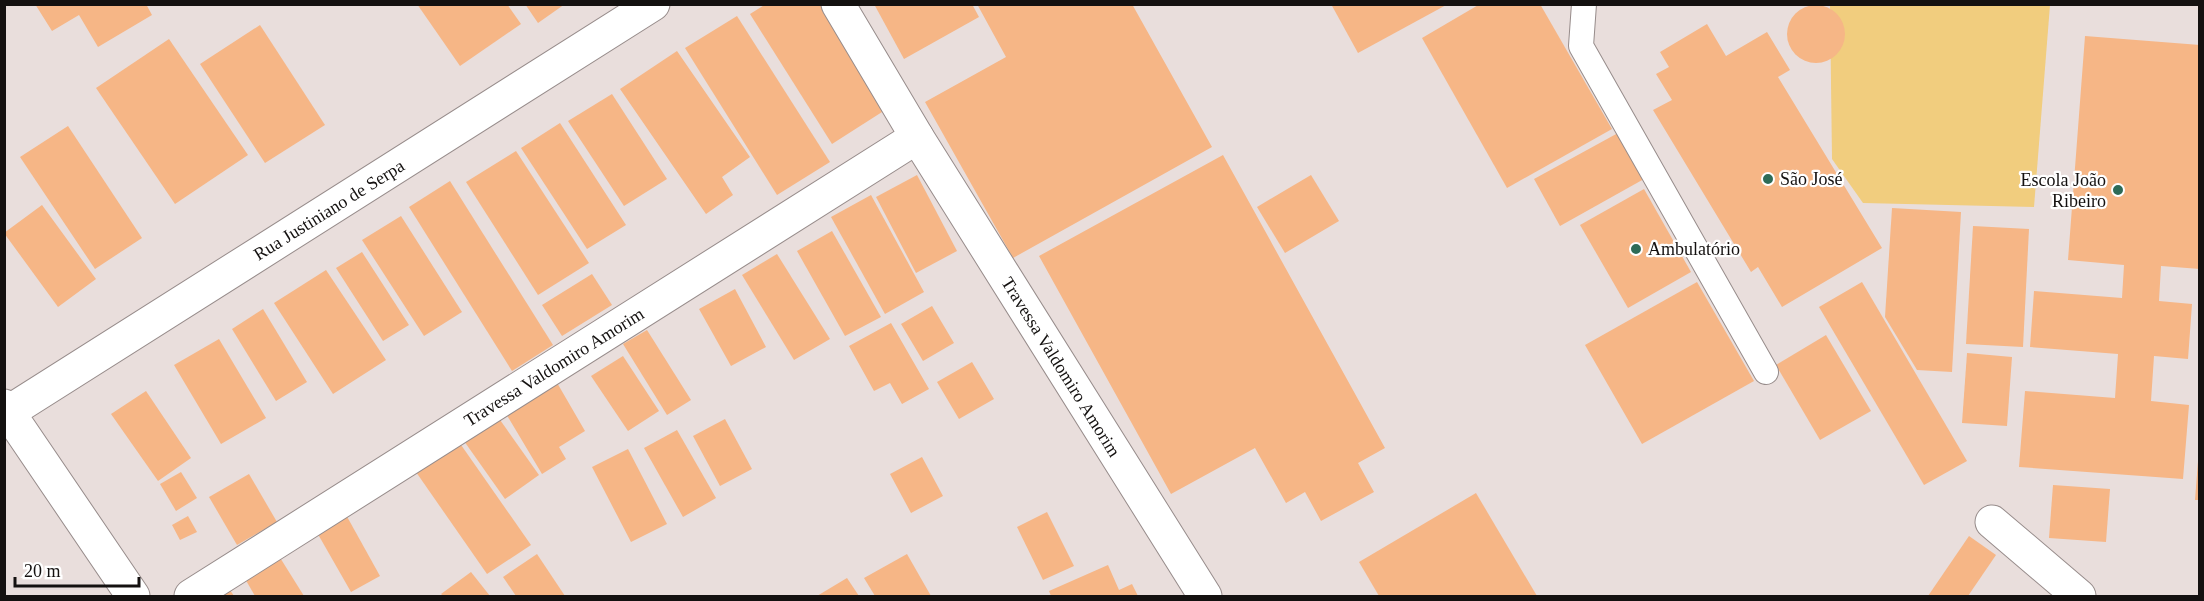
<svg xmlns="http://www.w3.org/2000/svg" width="2204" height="601" font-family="'Times New Roman',serif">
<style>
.green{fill:#f1cd7e}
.building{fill:#f6b686}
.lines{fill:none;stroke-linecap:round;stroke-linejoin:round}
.lane-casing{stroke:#978c8b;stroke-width:26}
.street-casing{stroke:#978c8b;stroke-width:35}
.secondary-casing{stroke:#978c8b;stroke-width:35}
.lane{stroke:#fff;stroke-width:24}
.street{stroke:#fff;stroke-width:33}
.secondary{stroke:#fff;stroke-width:33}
.poi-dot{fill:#2e6b57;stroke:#fff;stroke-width:2}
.labels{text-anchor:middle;stroke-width:4.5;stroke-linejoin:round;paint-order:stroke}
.poi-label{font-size:18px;fill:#141110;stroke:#fff;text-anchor:start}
.street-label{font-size:18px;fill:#141110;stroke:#fff}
</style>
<rect width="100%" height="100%" fill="#e9dedc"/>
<path class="green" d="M1830 5H2050L2034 207 1863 203 1832 159Z"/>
<g class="building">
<path d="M35 4H146L152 15 98 47 79 15 52 31Z"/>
<path d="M417 4H507L521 24 460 66Z"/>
<path d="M525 4H565L538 23Z"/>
<path d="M766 4H830L893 105 832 144 750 14Z"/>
<path d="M874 4H972L979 17 904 59Z"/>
<path d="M977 4H1132L1212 147 1013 258 925 102 1006 57Z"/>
<path d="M1331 4H1448L1358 53Z"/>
<path d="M1480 4H1540L1612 129 1507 188 1422 38Z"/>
<circle cx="1816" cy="34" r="29"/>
<path d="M737 16 830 162 777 195 685 48Z"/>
<path d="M1707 24 1726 56 1767 32 1790 70 1778 77 1882 248 1782 307 1758 267 1751 272 1653 110 1672 100 1656 74 1669 67 1660 52Z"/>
<path d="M260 25 325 125 265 163 200 64Z"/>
<path d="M2085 36 2200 45V269L2161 266 2159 301 2192 304 2188 359 2154 356 2151 401 2189 405 2183 479 2019 467 2025 391 2115 398 2118 354 2030 347 2034 291 2122 298 2124 265 2068 260Z"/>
<path d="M169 39 248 155 175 204 96 88Z"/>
<path d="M677 51 750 157 722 177 733 195 706 214 620 89Z"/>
<path d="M612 94 667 179 624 206 568 121Z"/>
<path d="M560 123 626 225 587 249 521 148Z"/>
<path d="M68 126 142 238 95 269 20 157Z"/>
<path d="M1618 133 1644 179 1560 226 1534 179Z"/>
<path d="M516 151 589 263 538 295 466 182Z"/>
<path d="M1223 155 1385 448 1358 463 1374 492 1321 521 1305 492 1286 503 1255 448 1171 494 1039 256Z"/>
<path d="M917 175 957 251 916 273 876 197Z"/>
<path d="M1311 175 1339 221 1285 253 1257 207Z"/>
<path d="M450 181 553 345 512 371 409 207Z"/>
<path d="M1644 189 1691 272 1628 308 1580 225Z"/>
<path d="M871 195 924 292 885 314 831 217Z"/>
<path d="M42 205 96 279 58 307 4 233Z"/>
<path d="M1892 208 1961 212 1952 372 1917 370 1885 317Z"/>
<path d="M401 216 462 312 424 336 362 240Z"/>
<path d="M1973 226 2029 229 2023 347 1966 344Z"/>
<path d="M832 231 881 317 845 336 797 251Z"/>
<path d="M362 252 409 325 383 341 336 268Z"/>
<path d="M777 254 830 339 794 360 742 275Z"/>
<path d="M326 270 386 360 333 394 274 303Z"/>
<path d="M592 274 612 305 562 336 542 305Z"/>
<path d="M1697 282 1754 381 1642 444 1585 345Z"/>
<path d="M1862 282 1967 461 1924 485 1819 307Z"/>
<path d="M735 289 766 347 731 366 699 309Z"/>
<path d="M932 306 954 343 923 361 901 324Z"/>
<path d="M263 309 307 382 276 401 232 329Z"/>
<path d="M891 323 929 389 902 404 890 383 874 391 849 346Z"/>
<path d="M647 330 691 400 667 415 623 344Z"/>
<path d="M1826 335 1871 411 1820 440 1776 365Z"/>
<path d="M219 339 266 418 221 444 174 365Z"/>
<path d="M1967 353 2012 357 2007 426 1962 423Z"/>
<path d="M623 356 659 411 628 431 591 376Z"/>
<path d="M972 362 994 399 959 419 937 382Z"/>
<path d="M556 381 585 431 559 447 566 459 542 474 505 412Z"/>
<path d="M146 391 191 458 158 481 111 414Z"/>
<path d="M498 417 539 475 505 499 464 441Z"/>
<path d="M725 419 752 469 720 486 693 436Z"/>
<path d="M677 430 716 498 683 517 644 448Z"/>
<path d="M459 442 531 545 487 574 416 472Z"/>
<path d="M628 449 667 524 631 542 592 467Z"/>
<path d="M922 457 943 496 911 513 890 474Z"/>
<path d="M2198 461H2200V500H2195Z"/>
<path d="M181 472 197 498 176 511 160 484Z"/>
<path d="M249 474 277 522 237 545 209 497Z"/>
<path d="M2053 485 2110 489 2106 542 2049 538Z"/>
<path d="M1476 493 1537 596H1379L1359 562Z"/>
<path d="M1047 512 1074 566 1043 580 1017 527Z"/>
<path d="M345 513 380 576 351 592 315 529Z"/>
<path d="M188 516 197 532 180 540 172 525Z"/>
<path d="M1969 536 1996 555 1968 596H1928Z"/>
<path d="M537 554 565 596H516L503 577Z"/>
<path d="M907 554 931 596H875L864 578Z"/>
<path d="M279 556 304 596H255L244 577Z"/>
<path d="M1108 565 1119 590 1132 584 1138 596H1051L1049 591Z"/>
<path d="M471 572 490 596H443L441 594Z"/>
<path d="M847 578 859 596H817Z"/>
<path d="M228 587 234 596H213Z"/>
</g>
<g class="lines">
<defs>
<path id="lane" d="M1584 4 1581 46 1766 372"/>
<g id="street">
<path d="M838 4 917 137 1205 596"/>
<path d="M4 406 133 596"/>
<path d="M1992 522 2079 596"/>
<path d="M191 596 917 137"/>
</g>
<path id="secondary" d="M4 415 653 4"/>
</defs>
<use href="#lane" class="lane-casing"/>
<use href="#street" class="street-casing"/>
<use href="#secondary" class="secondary-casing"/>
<use href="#lane" class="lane"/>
<use href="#street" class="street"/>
<use href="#secondary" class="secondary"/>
</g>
<g class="poi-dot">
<circle cx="1768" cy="179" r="6"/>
<circle cx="2118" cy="190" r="6"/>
<circle cx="1636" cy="249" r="6"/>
</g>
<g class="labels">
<g class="poi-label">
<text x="1780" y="185">São José</text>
<text x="2106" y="186" text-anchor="end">Escola João<tspan x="2106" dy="21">Ribeiro</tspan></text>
<text x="1648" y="255">Ambulatório</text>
</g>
<g class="street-label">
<text transform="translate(329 210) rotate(-32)" y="6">Rua Justiniano de Serpa</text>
<text transform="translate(554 367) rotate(-32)" y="6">Travessa Valdomiro Amorim</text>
<text transform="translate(1061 367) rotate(58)" y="6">Travessa Valdomiro Amorim</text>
</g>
</g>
<rect width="2204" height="601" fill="none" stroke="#141110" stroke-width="12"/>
<path d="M15 577v9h124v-9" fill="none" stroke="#141110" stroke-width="3"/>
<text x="24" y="577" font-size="18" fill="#141110" stroke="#ffffff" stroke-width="4.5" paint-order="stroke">20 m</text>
</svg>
